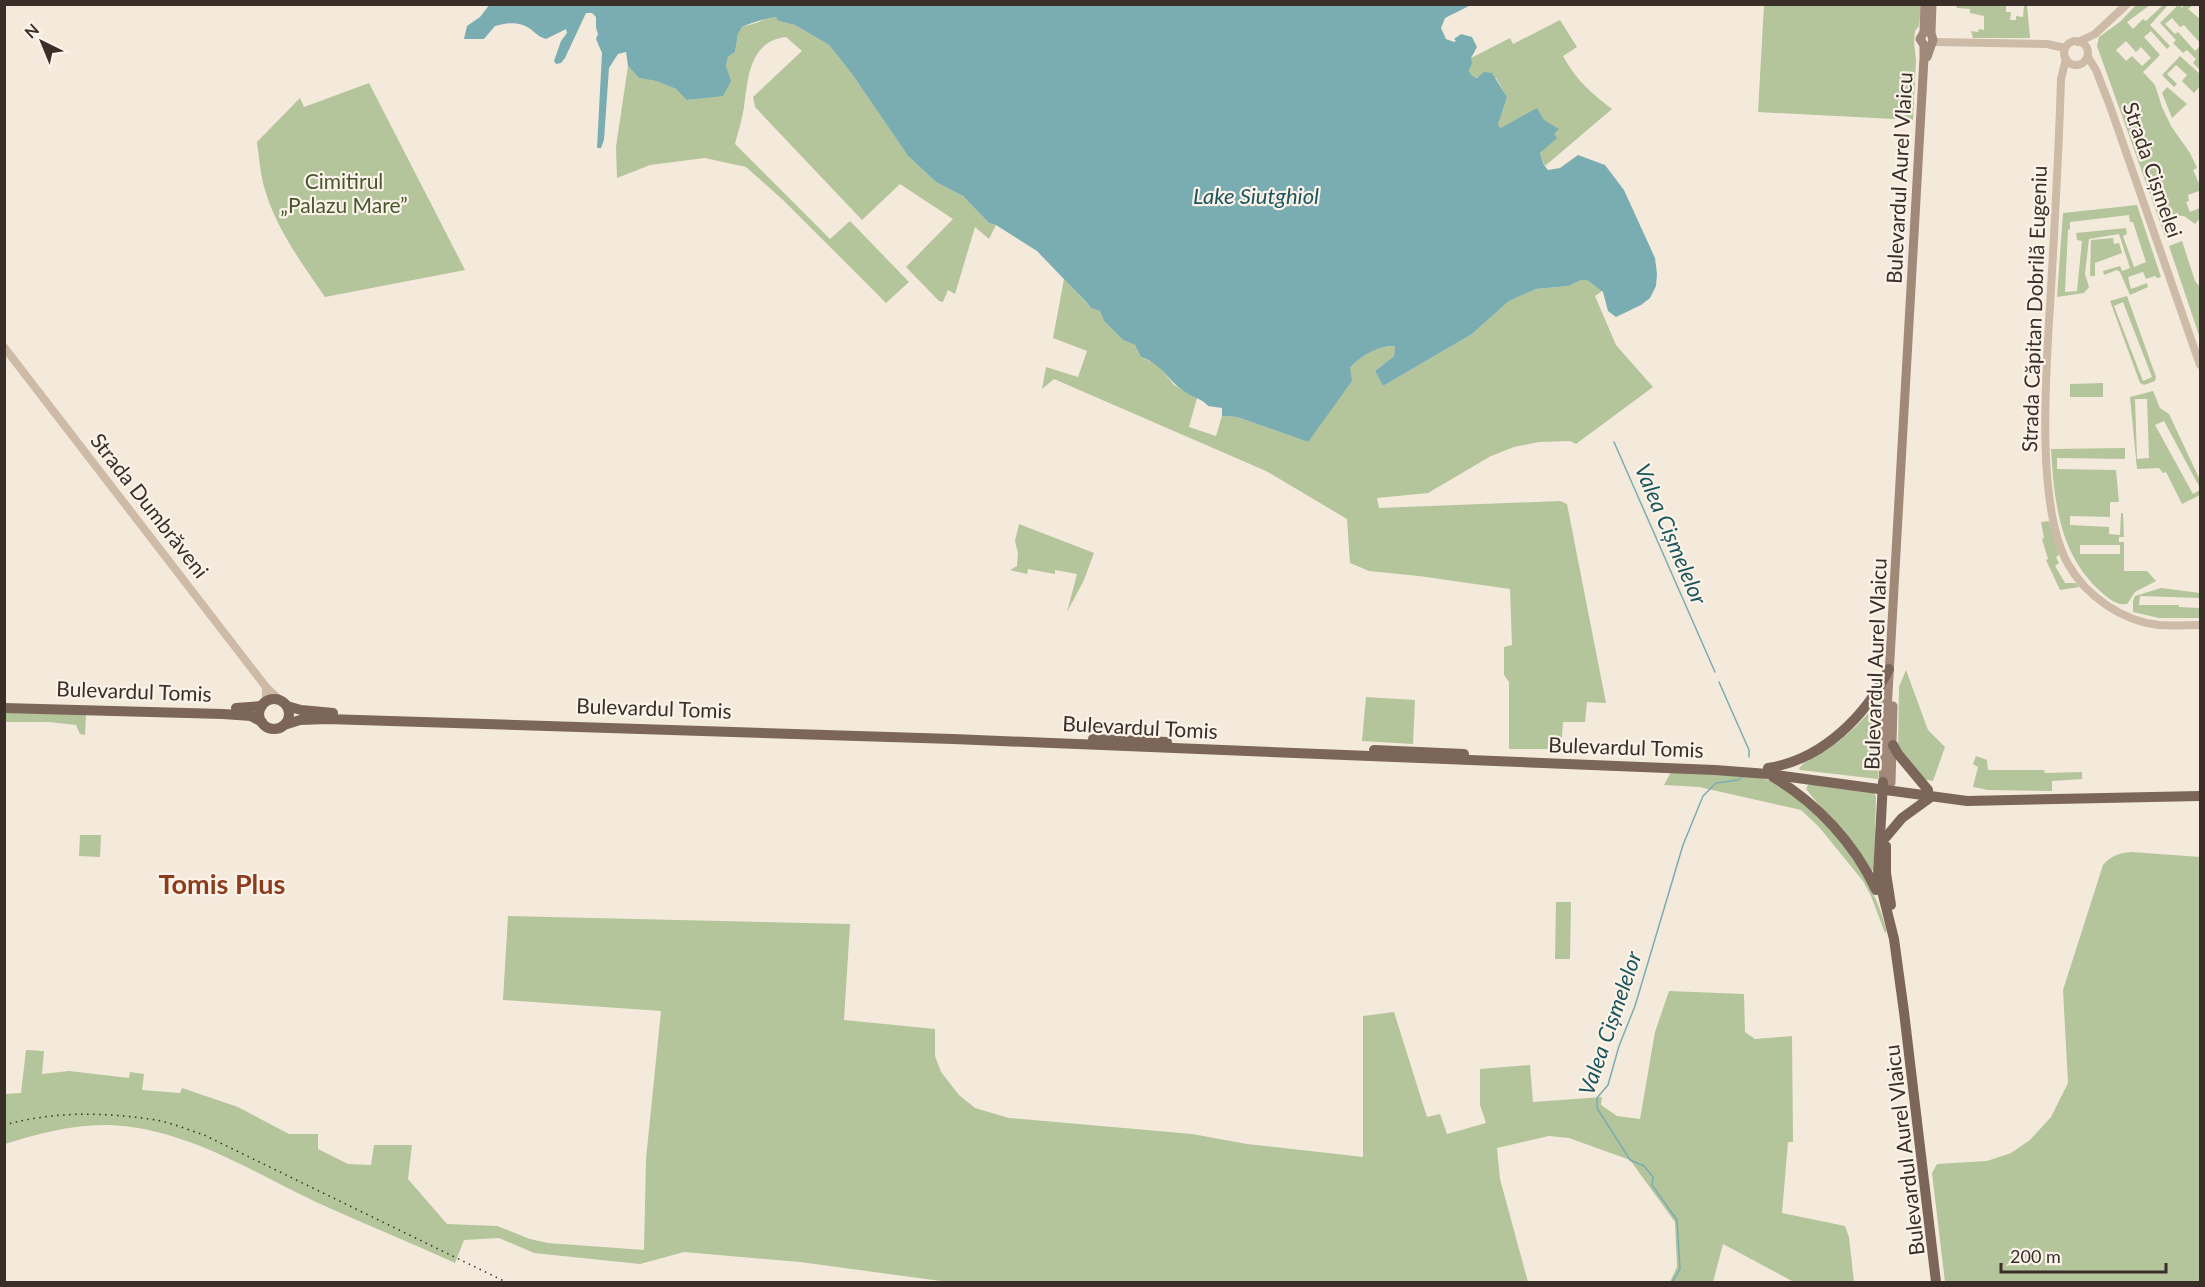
<svg xmlns="http://www.w3.org/2000/svg" width="2205" height="1287" font-family="Lato,sans-serif">
<style>
.green{fill:#b4c49b;fill-rule:evenodd}
.water{fill:#7aadb2}
.lines{fill:none;stroke-linecap:round;stroke-linejoin:round}
.stream{stroke:#7aadb2;stroke-width:1.5}
.tertiary{stroke:#cdbaa7;stroke-width:8}
.secondary{stroke:#a08979;stroke-width:9}
.primary{stroke:#7b6659;stroke-width:10}
.rail{stroke:#392e28;stroke-width:1.5;stroke-dasharray:1.5 4.5;stroke-linecap:butt}
.labels{text-anchor:middle;stroke-width:4.5;stroke-linejoin:round;paint-order:stroke}
.street-label{font-size:21px;fill:#392e28;stroke:#fbf3e9}
.park-label{font-size:21px;fill:#46582b;stroke:#fbf3e9}
.water-label{font-size:22px;font-style:italic;fill:#1b565d;stroke:#fbf3e9}
.district-label{font-size:27px;font-weight:bold;fill:#8c3c1d;stroke:#fbf3e9}
</style>
<rect width="100%" height="100%" fill="#f4eadc"/>
<g class="green">
<path d="M2137 4 2150 5 2127 22 2133 29 2143 19 2146 21 2163 5H2168L2150 25 2170 46 2167 49 2151 31 2144 37 2160 55 2143 72 2155 85 2162 107 2171 126 2190 153 2197 168 2193 170 2200 186V195L2199 191 2188 195 2189 201 2186 202 2190 212 2200 208V218L2195 224 2184 216 2169 215 2166 219 2172 236 2166 239 2097 46 2099 37 2121 21ZM2126 41 2136 52 2141 47 2151 58 2142 66 2132 56 2126 61 2116 50Z"/>
<path d="M2179 4 2182 8 2184 5H2193L2188 9 2200 19V43L2184 25 2180 27 2172 18 2165 24 2175 34 2178 32 2195 51 2200 46 2199 61 2200 70 2193 63 2196 59 2187 50 2183 53 2173 43 2176 40 2160 23Z"/>
<path d="M1764 5H1921L1919 26 1915 31 1914 42 1916 60 1913 120 1758 112Z"/>
<path d="M1956 5H2006V12H2011L2010 20H2016V16L2023 17 2024 5H2027L2030 38H1973L1971 31 1978 32 1979 29 1984 30V16L1970 13V9L1957 8Z"/>
<path d="M768 17H775L779 21 795 25 829 45 852 74 908 156 936 182 963 196 989 223 996 225 989 239 975 227 955 294 948 290 943 302 939 301 906 267 953 219 900 184 862 220 755 107 753 97 802 51 786 37C749 41 748 79 744 107 742 120 738 132 735 144L830 239 850 221 909 282 886 303 783 200 746 167 705 158 650 165 617 178 616 147 628 66 639 78 656 81 676 89 688 100 708 97 730 81 726 66 728 57 735 52 738 34 742 27 759 22Z"/>
<path d="M1560 20 1577 47 1563 56C1577 81 1590 92 1612 109L1545 166 1540 153 1556 138 1553 134 1558 130C1545 114 1518 125 1501 128L1498 125 1507 97 1496 78 1472 77 1469 71 1471 65V58L1510 38 1513 44Z"/>
<path d="M2180 56 2200 74V86L2194 93 2182 81 2187 75 2176 65 2167 74 2177 84 2174 87 2162 75Z"/>
<path d="M369 83 465 270 325 297C301 262 274 226 263 183 260 170 259 156 257 142L300 98 304 107Z"/>
<path d="M2167 87 2187 104 2172 118 2162 93Z"/>
<path d="M2137 205 2161 277 2157 278 2155 276 2146 279 2143 272 2128 277 2131 289 2147 283 2148 287 2130 295 2120 272 2117 270 2104 275 2103 271 2120 266 2122 271 2130 268 2119 234 2089 239 2085 274 2089 287 2084 293 2057 297 2063 213ZM2129 215 2130 222H2133L2146 262 2134 267 2123 236 2127 234 2126 228 2076 233 2077 240 2082 241 2077 291 2065 292 2068 230 2070 229V222Z"/>
<path d="M2113 238 2114 244 2119 243 2122 253 2095 263V276H2090L2091 240Z"/>
<path d="M2182 241 2195 281 2200 287V338L2169 246Z"/>
<path d="M1064 279 1091 308 1100 311 1104 321 1123 340 1135 345 1141 357 1158 365 1174 385 1197 398 1189 427 1216 436 1222 416 1237 417 1308 442 1350 368C1360 356 1380 345 1395 346L1394 356 1375 371 1383 386 1472 334 1509 301 1536 289 1569 286 1581 280H1587L1602 291 1595 296 1616 345 1653 387 1576 444 1570 441 1539 442 1514 447 1491 456 1428 493 1377 498 1379 508 1560 501 1567 504 1606 703 1587 702 1585 722H1563L1561 749H1509V682L1504 675V647L1512 645 1510 589 1419 576 1369 571 1350 563 1347 519 1266 471 1054 379 1042 389 1046 367 1078 377 1087 351 1053 338Z"/>
<path d="M2127 296 2156 377 2155 381 2144 385 2140 383 2110 301ZM2123 302 2152 377 2143 381 2114 306Z"/>
<path d="M2103 383V397H2070V384Z"/>
<path d="M2153 391 2160 408 2169 414 2200 480V488L2164 421 2155 425 2193 494 2200 490V495L2182 504 2166 472 2163 473 2159 468 2137 469 2130 397ZM2135 399H2147L2149 458 2137 459Z"/>
<path d="M2125 448V459L2057 458V469L2116 470 2119 502H2110V517L2070 516V525L2109 527V534L2120 535 2121 513H2123L2124 537H2119V542H2124V571H2147L2156 581 2135 592 2127 604C2116 606 2107 597 2099 590 2059 553 2054 500 2051 449ZM2080 545H2120V554H2080Z"/>
<path d="M2049 521 2059 555 2056 557 2059 563 2055 566 2065 583H2076L2079 587 2060 590 2046 560 2048 559 2042 539 2044 538 2041 522Z"/>
<path d="M1019 524 1094 553 1084 580 1067 612 1077 574 1055 570V574L1028 569 1027 574 1010 570 1017 566 1018 553 1015 541Z"/>
<path d="M2161 588 2200 593V598L2140 596 2139 605H2179V607L2200 608V618H2159L2133 612V601L2135 596Z"/>
<path d="M1906 670 1928 730 1945 747 1933 781 1922 779 1898 749 1899 687Z"/>
<path d="M1882 695H1884L1878 779 1800 770 1799 768 1804 763C1836 746 1861 726 1882 695Z"/>
<path d="M1366 697 1415 700 1413 744 1362 741Z"/>
<path d="M5 712 86 714 85 735 80 734 76 725 49 722H5Z"/>
<path d="M1976 756 1987 760 1988 770H2044L2045 773 2082 772V779L2052 781V791L1988 790 1973 787 1978 767 1973 764Z"/>
<path d="M1671 772C1700 774 1745 772 1772 781 1779 784 1785 790 1791 794 1838 824 1872 877 1887 931L1885 933 1871 896 1863 881 1819 827 1801 810 1699 787 1664 785Z"/>
<path d="M1812 784 1872 791 1876 796 1874 870H1871L1806 789 1808 785Z"/>
<path d="M80 835H101L100 857 79 856Z"/>
<path d="M2132 852 2200 857V1282H1945L1932 1173 1937 1164 1987 1161 2011 1153 2030 1140 2051 1117 2068 1083 2063 990 2103 865C2112 855 2119 853 2132 852Z"/>
<path d="M1556 902H1571L1570 959H1555Z"/>
<path d="M508 916 850 924 844 1020 935 1029V1056L941 1072 959 1095 975 1108 1009 1118 1192 1134 1247 1144 1363 1157V1016L1394 1012 1427 1117 1440 1114 1447 1134 1486 1123 1480 1105V1069L1530 1065 1533 1102 1602 1097 1601 1105 1617 1116 1640 1119 1655 1032 1669 991 1744 994 1745 1032 1755 1039 1792 1036 1793 1142H1788L1782 1213 1845 1226 1849 1237 1854 1282H1794L1723 1244 1713 1282H1670L1677 1267 1675 1222 1630 1160 1569 1138 1549 1136 1497 1148 1500 1179 1528 1282H948L800 1262 684 1252 640 1264 534 1253 499 1238 464 1240 455 1263C409 1242 362 1223 316 1202 250 1170 182 1127 108 1125 73 1124 37 1134 5 1144V1094L21 1093 26 1050 44 1051 42 1074 69 1071 129 1078 130 1072 144 1074 142 1090 180 1093 182 1088 238 1107 289 1134H318V1149L348 1164 371 1165 374 1145H412L408 1179 447 1224 497 1226 530 1239 548 1243 644 1250 646 1159 661 1011 503 1000Z"/>
</g>
<path class="water" d="M490 4 1471 5 1445 18 1441 28 1446 39 1454 42 1456 41 1454 39 1461 34 1472 37 1477 47 1471 58 1472 63 1469 71 1472 76 1477 78 1484 72 1492 73 1507 97 1498 125 1501 128 1537 108 1544 120 1559 129 1554 134 1557 138 1540 153 1544 165 1548 170 1560 168 1578 155 1605 165 1624 190 1655 258 1657 274 1656 286 1650 298 1641 305 1616 317 1608 311 1603 292 1587 280H1581L1569 286 1536 289 1509 301 1472 334 1383 386 1375 371 1394 356 1395 346C1380 345 1360 356 1350 368L1352 381 1308 442 1237 417 1222 416V408L1208 406C1203 399 1194 398 1187 393 1167 381 1164 365 1141 357L1135 345 1123 340 1104 321 1100 311 1091 308 1086 302 1037 251 996 225 989 223 963 196 936 182 908 156 852 74 829 45 795 25 779 21 775 17C769 17 748 24 742 27L738 34 735 52 728 57 726 66 731 81 723 96 687 100 676 89 656 81 639 78 628 66 626 52 618 54 609 68 604 140 601 148H597L602 53 596 39 598 34 596 28V17L592 13H586L565 58 561 63 556 64 554 61 561 41 567 33 566 29 546 39C538 37 535 32 529 28 517 21 508 23 495 26L484 39H464L467 26 480 17Z"/>
<g class="lines">
<g class="stream">
<path d="M1614 442 1715 672"/>
<path d="M1719 682 1749 750V757"/>
<path d="M1672 1282 1680 1269 1677 1220 1652 1185 1653 1177 1644 1166 1630 1160 1597 1108V1098L1608 1085 1619 1046 1635 1006 1683 845 1703 796 1716 783 1738 780 1742 777"/>
</g>
<g class="tertiary">
<circle cx="2076" cy="53" r="12"/>
<path d="M1932 42 2047 44 2065 48"/>
<path d="M2078 42 2095 34 2127 4"/>
<path d="M2088 57 2096 70 2110 106 2200 365"/>
<path d="M2066 59 2061 79C2059 149 2055 219 2051 289 2047 359 2034 504 2068 564 2086 596 2122 621 2159 625 2173 626 2187 625 2200 625"/>
<path d="M4 347 266 687 281 701"/>
<path d="M266 702V687"/>
</g>
<g class="secondary">
<path d="M1927 57 1933 40 1931 33 1932 4"/>
<path d="M1883 782 1924 58V45L1920 39 1924 32 1925 4"/>
<path d="M1891 783 1893 706"/>
</g>
<g class="primary">
<circle cx="274" cy="714" r="15"/>
<path d="M287 706 301 710 333 713"/>
<path d="M4 708 223 714 251 716 262 722"/>
<path d="M236 708 262 706"/>
<path d="M284 725 300 720 327 719 953 739 1715 770 1768 774 1967 801 2200 796"/>
<path d="M1093 739 1167 742"/>
<path d="M1893 745 1898 754 1928 790"/>
<path d="M1374 750 1464 754"/>
<path d="M1768 768C1822 760 1866 716 1889 669"/>
<path d="M1773 777C1817 803 1855 844 1876 890"/>
<path d="M1883 782 1878 875 1894 939 1904 1012 1936 1282"/>
<path d="M1886 837 1902 818 1931 797"/>
<path d="M1886 846V873L1891 905"/>
</g>
<path class="rail" d="M4 1125C56 1111 103 1112 156 1120 172 1123 189 1130 204 1135L506 1282"/>
</g>
<g class="labels">
<g class="street-label">
<text transform="translate(2152 170) rotate(71)" y="7">Strada Cișmelei</text>
<text transform="translate(1900 178) rotate(-87)" y="7">Bulevardul Aurel Vlaicu</text>
<text transform="translate(2035 309) rotate(-88)" y="7">Strada Căpitan Dobrilă Eugeniu</text>
<text transform="translate(149 506) rotate(52)" y="7">Strada Dumbrăveni</text>
<text transform="translate(1876 664) rotate(-88)" y="7">Bulevardul Aurel Vlaicu</text>
<text transform="translate(134 692) rotate(2)" y="7">Bulevardul Tomis</text>
<text transform="translate(654 709) rotate(2)" y="7">Bulevardul Tomis</text>
<text transform="translate(1140 728) rotate(3)" y="7">Bulevardul Tomis</text>
<text transform="translate(1626 748) rotate(2)" y="7">Bulevardul Tomis</text>
<text transform="translate(1905 1150) rotate(-97)" y="7">Bulevardul Aurel Vlaicu</text>
</g>
<g class="park-label">
<text x="344" y="189">Cimitirul<tspan x="344" dy="24">„Palazu Mare”</tspan></text>
</g>
<g class="water-label">
<text x="1256" y="204">Lake Siutghiol</text>
<text transform="translate(1671 534) rotate(67)" y="8">Valea Cișmelelor</text>
<text transform="translate(1610 1023) rotate(-71)" y="8">Valea Cișmelelor</text>
</g>
<g class="district-label">
<text x="222" y="894">Tomis Plus</text>
</g>
</g>
<rect width="2205" height="1287" fill="none" stroke="#392e28" stroke-width="12"/>
<g transform="translate(42 42) rotate(317)" stroke="#fbf3e9" stroke-width="4.5" paint-order="stroke">
<path d="M0-4.5L10 22L0 15L-10 22Z" fill="#392e28"/>
<text y="-9" font-size="16" font-weight="bold" text-anchor="middle" fill="#392e28">N</text>
</g>
<path d="M2001 1263v9h165v-9" fill="none" stroke="#392e28" stroke-width="3"/>
<text x="2010" y="1263" font-size="18" fill="#392e28" stroke="#fbf3e9" stroke-width="4.5" paint-order="stroke">200 m</text>
</svg>
